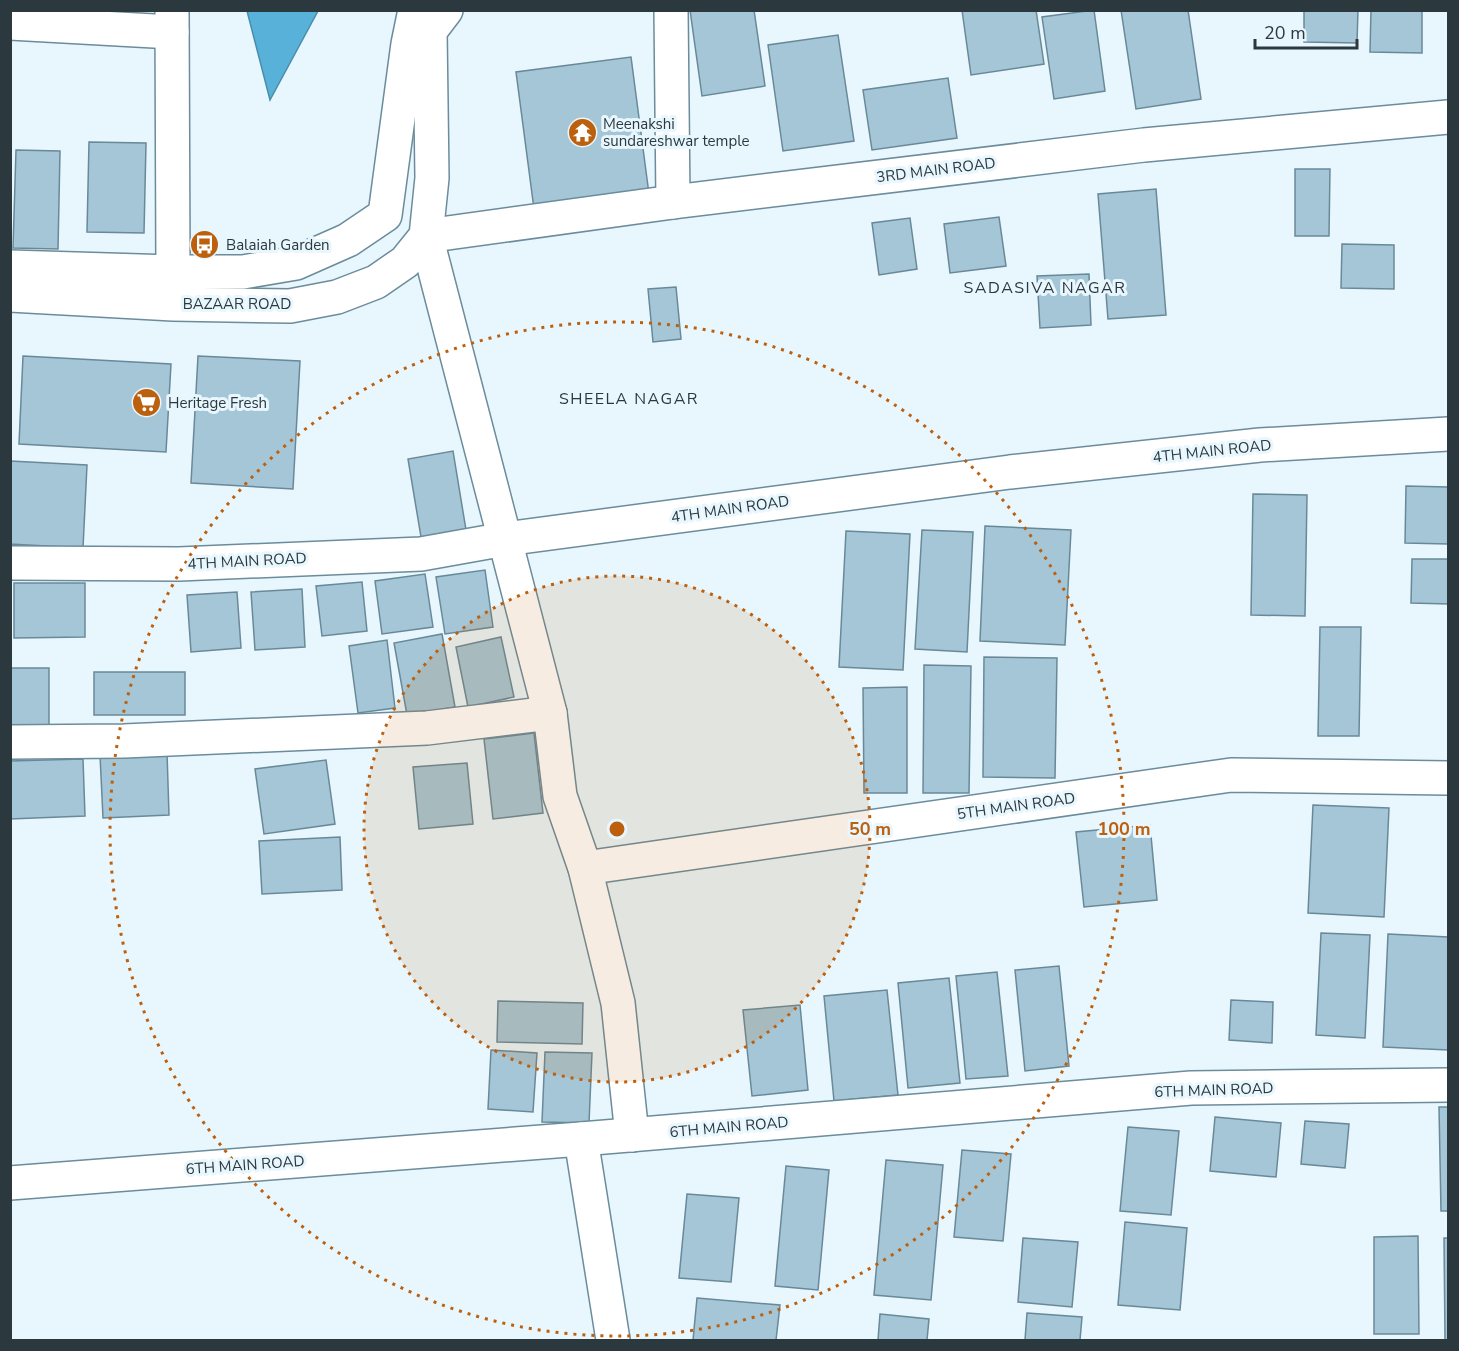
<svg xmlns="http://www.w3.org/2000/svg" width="1459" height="1351" font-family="'Nunito Sans',sans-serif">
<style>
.water{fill:#58b1d8;stroke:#4a8daa;stroke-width:1.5}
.building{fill:#a4c6d6;stroke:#698999;stroke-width:1.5}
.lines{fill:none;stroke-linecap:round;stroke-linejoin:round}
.minor-casing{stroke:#6b8c9b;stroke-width:36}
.secondary-casing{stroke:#6b8c9b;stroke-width:36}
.minor{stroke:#fff;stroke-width:33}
.secondary{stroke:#fff;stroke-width:33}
.ring{fill:none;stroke:#bd600e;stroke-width:3;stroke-dasharray:3 6}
.labels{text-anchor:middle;stroke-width:6;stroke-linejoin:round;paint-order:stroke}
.poi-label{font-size:15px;fill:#2b393f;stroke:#e8f6fd;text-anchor:start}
.street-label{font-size:15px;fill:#2b393f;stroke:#e8f6fd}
.neighbourhood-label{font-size:16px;letter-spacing:1.5px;fill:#2b393f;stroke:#e8f6fd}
.centre{fill:#bd600e;stroke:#e8f6fd;stroke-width:3}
.ring-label{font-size:18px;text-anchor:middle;font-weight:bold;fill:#bd600e;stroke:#e8f6fd;stroke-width:6;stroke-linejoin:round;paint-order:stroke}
</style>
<rect width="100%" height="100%" fill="#e8f6fd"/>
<path class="water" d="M247 11H318L270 100Z"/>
<g class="building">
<path d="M690 10H754L765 86 702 96Z"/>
<path d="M962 10H1036L1044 64 971 75Z"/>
<path d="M1094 10 1105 91 1054 99 1042 17Z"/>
<path d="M1121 10H1188L1201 99 1136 109Z"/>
<path d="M1304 10H1358L1357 43 1304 42Z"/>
<path d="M1371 10H1422V53L1370 52Z"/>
<path d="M838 35 854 141 783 151 768 45Z"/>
<path d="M631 57 649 194 534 209 516 72Z"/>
<path d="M948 78 957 138 872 150 863 90Z"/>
<path d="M89 142 146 143 144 233 87 232Z"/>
<path d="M16 150 60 151 58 249 13 248Z"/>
<path d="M1295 169H1330L1329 236H1295Z"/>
<path d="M1156 189 1166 315 1108 319 1098 194Z"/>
<path d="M999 217 1006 266 950 273 944 224Z"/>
<path d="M910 218 917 269 879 275 872 223Z"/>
<path d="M1342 244 1394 245V289L1341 288Z"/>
<path d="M1089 274 1091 325 1040 328 1037 276Z"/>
<path d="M676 287 681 339 653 342 648 289Z"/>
<path d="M23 356 171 364 166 452 19 444Z"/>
<path d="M198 356 300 361 293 489 191 483Z"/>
<path d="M453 451 467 536 422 543 408 459Z"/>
<path d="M10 461 87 465 83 548 10 544Z"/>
<path d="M1406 486 1448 487V544L1405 543Z"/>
<path d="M1253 494 1307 495 1305 616 1251 615Z"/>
<path d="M985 526 1071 530 1065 645 980 641Z"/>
<path d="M922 530 973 532 967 652 915 649Z"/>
<path d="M846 531 910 534 903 670 839 667Z"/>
<path d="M1412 559H1448V604L1411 603Z"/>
<path d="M485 570 493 627 445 634 436 577Z"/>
<path d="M425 574 433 627 382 634 375 581Z"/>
<path d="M362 582 367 631 322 636 316 586Z"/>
<path d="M14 583H85V637L14 638Z"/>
<path d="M302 589 305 647 255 650 251 592Z"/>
<path d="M237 592 241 648 191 652 187 595Z"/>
<path d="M1320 627H1361L1359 736H1318Z"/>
<path d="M442 634 455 707 407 715 394 643Z"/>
<path d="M501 637 514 697 468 707 456 647Z"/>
<path d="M387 640 395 708 358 713 349 646Z"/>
<path d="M984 657 1057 658 1055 778 983 777Z"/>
<path d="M924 665 971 666 969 793H923Z"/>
<rect x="10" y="668" width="39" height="59"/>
<rect x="94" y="672" width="91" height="43"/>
<path d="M907 687V793H864L863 688Z"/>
<path d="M534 733 543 813 493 819 484 739Z"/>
<path d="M167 752 169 815 103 818 100 755Z"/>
<path d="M83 759 85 816 10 819V761Z"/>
<path d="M326 760 335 824 264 834 255 769Z"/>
<path d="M467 763 473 824 419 829 413 767Z"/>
<path d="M1313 805 1389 808 1384 917 1308 913Z"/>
<path d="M1150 825 1157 900 1084 907 1076 832Z"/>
<path d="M340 837 342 890 262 894 259 841Z"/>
<path d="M1321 933 1370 935 1365 1038 1316 1035Z"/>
<path d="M1388 934 1448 937V1050L1383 1047Z"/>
<path d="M1059 966 1069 1066 1025 1071 1015 970Z"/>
<path d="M997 972 1008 1076 966 1079 956 976Z"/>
<path d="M949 978 960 1083 908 1088 898 983Z"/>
<path d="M887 990 898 1095 834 1101 824 996Z"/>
<path d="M1231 1000 1273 1002 1272 1043 1229 1040Z"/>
<path d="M498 1001 583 1003 582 1044 497 1042Z"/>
<path d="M800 1005 808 1090 752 1096 743 1010Z"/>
<path d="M491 1050 537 1053 533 1112 488 1109Z"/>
<path d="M545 1052 592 1053 589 1123 542 1122Z"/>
<path d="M1439 1107H1448V1211H1441Z"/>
<path d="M1215 1117 1281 1123 1276 1177 1210 1171Z"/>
<path d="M1305 1121 1349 1124 1345 1168 1301 1164Z"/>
<path d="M1128 1127 1179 1131 1171 1215 1120 1211Z"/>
<path d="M962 1150 1011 1154 1003 1241 954 1237Z"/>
<path d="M886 1160 943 1165 931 1300 874 1295Z"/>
<path d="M786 1166 829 1170 818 1290 775 1286Z"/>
<path d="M687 1194 739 1198 731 1282 679 1278Z"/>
<path d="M1125 1222 1187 1228 1180 1310 1118 1305Z"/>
<path d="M1418 1236 1419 1334H1374V1237Z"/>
<path d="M1023 1238 1078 1242 1072 1307 1018 1302Z"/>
<path d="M1444 1238H1448V1340H1445Z"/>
<path d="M697 1298 780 1305 776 1340H693Z"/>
<path d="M1027 1313 1082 1317 1080 1340H1025Z"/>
<path d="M880 1314 929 1319 927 1340H878Z"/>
</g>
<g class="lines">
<defs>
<g id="minor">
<path d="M172 10 173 272"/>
<path d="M671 10 673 202"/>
<path d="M10 23 172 32"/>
<path d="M10 563 179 564 421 554 505 539 1010 472 1260 445 1448 434"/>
<path d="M10 742 124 741 427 728 550 713"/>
<path d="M585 868 1231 775 1448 778"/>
<path d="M632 1135 618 1003 585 868 560 796 550 713 426 236 673 202 1144 145 1448 117"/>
<path d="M581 1139 613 1340"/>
<path d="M10 1183 581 1139 1191 1088 1448 1085"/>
</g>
<g id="secondary">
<path d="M10 267 173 272H243L296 263 348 240 385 215 408 44 415 10"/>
<path d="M10 295 173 304 290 306 337 297 376 282 405 262 426 236 432 178 430 31 446 10"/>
</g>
</defs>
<use href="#minor" class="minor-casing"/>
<use href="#secondary" class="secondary-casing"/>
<use href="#minor" class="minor"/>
<use href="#secondary" class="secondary"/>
</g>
<circle cx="617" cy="829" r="253" fill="#bd600e" fill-opacity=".12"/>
<g class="ring">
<circle cx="617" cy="829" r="253"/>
<circle cx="617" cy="829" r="507"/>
</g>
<defs>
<symbol id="temple-disc" viewBox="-11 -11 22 22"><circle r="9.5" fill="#bd600e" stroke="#e8f6fd"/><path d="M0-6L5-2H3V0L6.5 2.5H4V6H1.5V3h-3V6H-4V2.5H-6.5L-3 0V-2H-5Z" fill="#fff"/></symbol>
<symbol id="bus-disc" viewBox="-11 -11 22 22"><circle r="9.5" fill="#bd600e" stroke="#e8f6fd"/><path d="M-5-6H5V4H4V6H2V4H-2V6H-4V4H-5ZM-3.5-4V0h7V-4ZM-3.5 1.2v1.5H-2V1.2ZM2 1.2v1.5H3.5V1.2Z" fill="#fff"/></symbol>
<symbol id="supermarket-disc" viewBox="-11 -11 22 22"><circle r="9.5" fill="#bd600e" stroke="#e8f6fd"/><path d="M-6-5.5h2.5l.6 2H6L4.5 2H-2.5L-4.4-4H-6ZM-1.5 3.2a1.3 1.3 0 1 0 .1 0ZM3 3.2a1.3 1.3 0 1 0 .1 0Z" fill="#fff"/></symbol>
</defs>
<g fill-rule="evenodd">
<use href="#temple-disc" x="566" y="116" width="33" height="33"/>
<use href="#bus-disc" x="188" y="228" width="33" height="33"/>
<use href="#supermarket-disc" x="130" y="386" width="33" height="33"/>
</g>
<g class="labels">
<g class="poi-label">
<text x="603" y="129">Meenakshi<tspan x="603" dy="17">sundareshwar temple</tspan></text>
<text x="226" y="250">Balaiah Garden</text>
<text x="168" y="408">Heritage Fresh</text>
</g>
<g class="street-label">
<text transform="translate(936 170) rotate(-7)" y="5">3RD MAIN ROAD</text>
<text x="237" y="309">BAZAAR ROAD</text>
<text transform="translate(1212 451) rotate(-6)" y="5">4TH MAIN ROAD</text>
<text transform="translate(730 509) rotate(-8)" y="5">4TH MAIN ROAD</text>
<text transform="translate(247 561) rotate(-3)" y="5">4TH MAIN ROAD</text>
<text transform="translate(1016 806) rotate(-8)" y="5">5TH MAIN ROAD</text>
<text transform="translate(1214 1090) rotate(-2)" y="5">6TH MAIN ROAD</text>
<text transform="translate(729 1127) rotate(-5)" y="5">6TH MAIN ROAD</text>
<text transform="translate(245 1165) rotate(-4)" y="5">6TH MAIN ROAD</text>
</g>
<g class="neighbourhood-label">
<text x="1045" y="293">SADASIVA NAGAR</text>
<text x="629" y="404">SHEELA NAGAR</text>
</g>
</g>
<circle cx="617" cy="829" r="9" class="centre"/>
<g class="ring-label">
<text x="870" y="835">50 m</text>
<text x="1124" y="835">100 m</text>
</g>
<rect width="1459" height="1351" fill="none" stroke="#2b393f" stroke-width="24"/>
<path d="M1255 39v9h102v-9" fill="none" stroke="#2b393f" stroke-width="3"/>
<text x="1264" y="39" font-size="18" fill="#2b393f" stroke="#e8f6fd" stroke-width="4.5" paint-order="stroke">20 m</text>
</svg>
